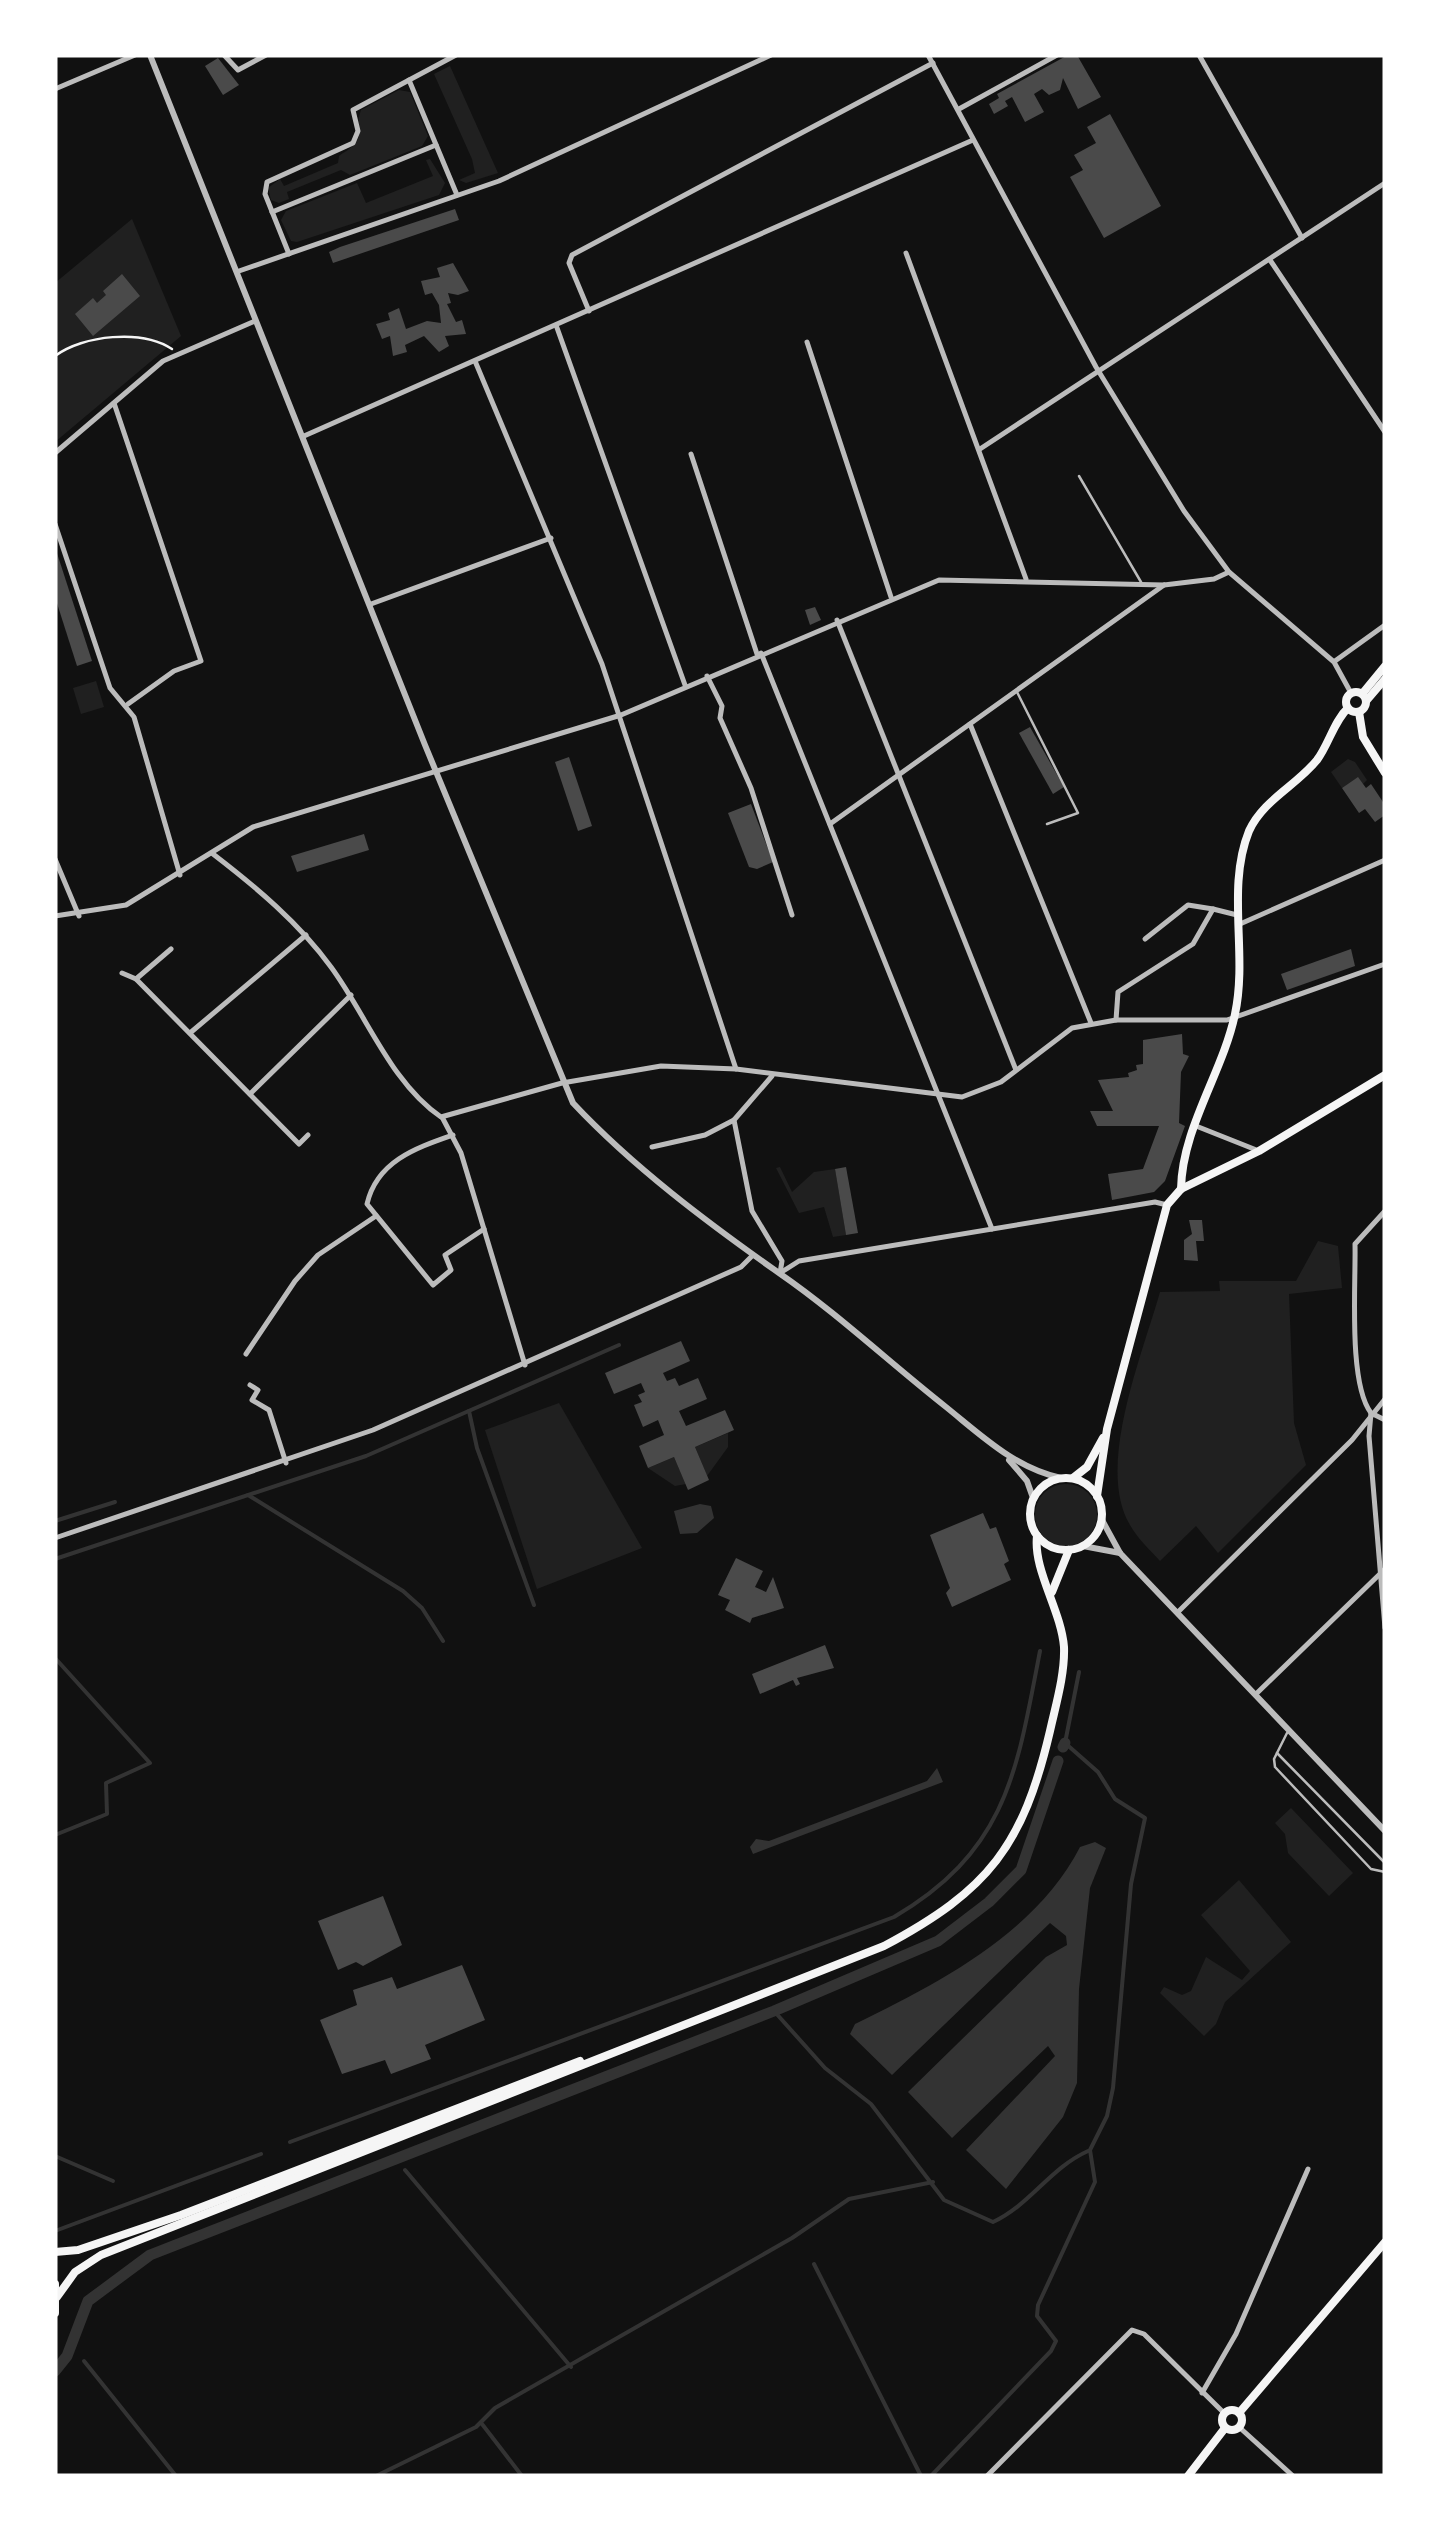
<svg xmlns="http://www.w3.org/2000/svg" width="1440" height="2531" font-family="Helvetica,sans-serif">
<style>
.green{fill:#202020}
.water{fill:#333}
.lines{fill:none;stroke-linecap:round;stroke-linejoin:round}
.stream{stroke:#333;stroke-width:4}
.canal{stroke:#333;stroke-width:11}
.building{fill:#4a4a4a}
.path{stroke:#f5f5f5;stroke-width:2.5}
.service{stroke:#bcbcbc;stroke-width:2.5}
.minor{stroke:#bcbcbc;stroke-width:5}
.tertiary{stroke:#bcbcbc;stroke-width:6}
.secondary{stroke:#f5f5f5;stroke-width:8}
.primary{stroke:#f5f5f5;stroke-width:8}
</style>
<rect width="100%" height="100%" fill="#111"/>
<g class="green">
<path d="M450 66 498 173 466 183 459 180 475 173 472 159 434 74Z"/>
<path d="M399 90 410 92 428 136 422 146 350 175 341 170 287 192 289 199 279 203 271 200 268 188 280 179 284 186 338 163 339 156C372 135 352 136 361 110Z"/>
<path d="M430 159 445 183 439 195 297 242 291 241 281 220 286 211 357 183 366 203 433 176 426 160Z"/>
<path d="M132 219 181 336 55 442V283Z"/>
<path d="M96 681 104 707 81 714 73 688Z"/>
<path d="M1348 759 1355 762 1367 780 1363 784 1357 778 1342 788 1331 772Z"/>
<path d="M780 1167 792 1192 814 1172 835 1169 846 1235 833 1237 824 1207 799 1213 776 1168Z"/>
<path d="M1318 1241 1338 1246 1342 1288 1289 1294 1294 1423 1306 1465 1218 1553 1196 1526 1160 1561C1150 1550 1137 1538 1130 1525 1095 1467 1143 1353 1160 1292L1220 1291 1219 1281H1296Z"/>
<path d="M559 1403 642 1548 537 1589 485 1430Z"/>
<path d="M728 1433V1447L707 1476 695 1447Z"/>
<path d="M674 1457 686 1484 675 1486 648 1468Z"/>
<circle cx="1066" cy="1515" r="31"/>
<path d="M1291 1808 1353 1873 1329 1896 1288 1853 1285 1834 1275 1823Z"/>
<path d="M1239 1880 1291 1942 1225 2002 1216 2024 1204 2036 1160 1993 1164 1987 1182 1995 1191 1991 1206 1957 1242 1980 1250 1971 1201 1915Z"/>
</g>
<g class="water">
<path d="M700 1504 711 1506 714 1518 697 1533 680 1534 674 1511Z"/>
<path d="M937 1768 943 1782 753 1854 750 1847 756 1839 769 1841 927 1781Z"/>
<path d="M1095 1842 1106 1848 1090 1888 1079 1989 1077 2083 1063 2117 1006 2189 966 2150 1055 2056 1048 2046 952 2138 908 2092 1046 1957 1067 1945 1066 1936 1050 1923 892 2075 850 2034 855 2024C939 1983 1036 1933 1080 1847Z"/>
</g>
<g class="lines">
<g class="stream">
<path d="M469 1411 477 1448 534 1605"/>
<path d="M248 1495 403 1591 422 1608 443 1641"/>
<path d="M55 1521 115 1502"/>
<path d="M55 1559 366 1456 619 1345"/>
<path d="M55 1658 150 1763 106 1783 107 1814 55 1835"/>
<path d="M774 2011 825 2068 871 2104 944 2200 993 2222C1030 2205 1050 2168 1088 2151"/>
<path d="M290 2142 894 1917C1008 1850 1017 1770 1040 1651"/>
<path d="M55 2156 113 2181"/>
<path d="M405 2170 571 2367"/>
<path d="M55 2231 261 2154"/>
<path d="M814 2264 921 2476"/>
<path d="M84 2361 176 2476"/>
<path d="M482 2424 522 2476"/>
<path d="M376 2476 476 2427 495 2408 792 2238 849 2199 933 2182"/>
<path d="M793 2476H794"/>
<path d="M931 2476 1051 2351 1056 2341 1037 2316 1038 2305 1095 2182 1090 2150 1107 2116 1113 2088 1131 1884 1145 1818 1115 1799 1098 1772 1065 1743 1079 1672"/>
</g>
<g class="canal">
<path d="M1063 1747 1065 1743"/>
<path d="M55 2371 67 2356 88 2301 150 2255 774 2011 938 1941 989 1902 1021 1870 1058 1761"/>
</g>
</g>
<g class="building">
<path d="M1068 55H1077L1101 97 1078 109 1063 78 1060 90 1049 95 1042 89 1034 94 1044 112 1025 122 1012 97 1005 101 1008 106 994 114 989 104 999 98 997 94Z"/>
<path d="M218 58 239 85 223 95 205 66Z"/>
<path d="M1110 114 1161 206 1104 238 1070 177 1083 170 1074 155 1096 143 1087 127Z"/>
<path d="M455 209 459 220 333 263 329 252 340 247Z"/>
<path d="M453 263 469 291 458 295 448 293 451 303 447 304 456 322 462 320 466 334 445 336 449 346 439 352 424 336 405 345 407 352 393 356 390 336 382 339 376 324 390 320 388 313 399 308 406 329 427 321 441 323 439 305 432 293 425 295 421 281 440 277 437 268Z"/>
<path d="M122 274 140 296 93 336 75 314 93 298 97 303 106 295 103 291Z"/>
<path d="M55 547 92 661 77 666 55 597Z"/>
<path d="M815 607 821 620 810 625 805 610Z"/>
<path d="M1030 727 1064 787 1053 794 1019 733Z"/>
<path d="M569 757 592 826 578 831 555 762Z"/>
<path d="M1358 777 1366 788 1371 784 1385 805V815L1375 822 1365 809 1359 813 1342 788Z"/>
<path d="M751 804 773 862 757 869 749 867 728 813Z"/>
<path d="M364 834 369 850 297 872 291 856Z"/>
<path d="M1351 949 1355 966 1287 990 1281 974Z"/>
<path d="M1182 1034 1183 1054 1189 1056 1181 1072 1179 1123 1185 1126 1165 1181 1154 1192 1112 1200 1108 1174 1143 1169 1159 1126H1097L1090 1111H1113L1098 1080 1129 1077 1128 1073 1137 1070 1136 1065 1143 1064V1040Z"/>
<path d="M846 1167 858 1233 846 1235 835 1169Z"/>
<path d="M1189 1220H1202L1204 1241H1196L1198 1261 1184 1260V1240L1192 1234Z"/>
<path d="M681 1341 690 1361 663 1373 667 1381 675 1378 679 1386 698 1378 707 1399 679 1411 686 1426 725 1410 734 1430 695 1447 709 1480 688 1490 674 1457 648 1468 639 1446 664 1435 658 1420 643 1427 634 1405 642 1402 638 1395 645 1392 641 1383 614 1394 605 1373Z"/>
<path d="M983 1513 990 1529 996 1527 1009 1561 1004 1564 1011 1580 952 1607 946 1593 950 1588 930 1535Z"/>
<path d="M736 1558 763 1571 755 1587 766 1592 773 1577 784 1608 752 1618 750 1623 725 1610 730 1600 718 1595Z"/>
<path d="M825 1645 834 1668 797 1678 800 1684 796 1686 793 1680 760 1694 752 1674Z"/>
<path d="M383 1896 402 1945 363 1966 356 1962 338 1970 318 1921Z"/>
<path d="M462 1965 485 2020 425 2045 431 2059 391 2074 385 2060 342 2074 320 2020 357 2005 353 1990 392 1977 397 1989Z"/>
</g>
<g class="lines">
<path class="path" d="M55 356C83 335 142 329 172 349"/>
<g class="service">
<path d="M1079 476 1141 582"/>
<path d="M1017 692 1078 813 1047 824"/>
<path d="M1287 1733 1274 1759 1275 1767 1371 1869 1385 1872"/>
<path d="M1277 1753 1385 1863"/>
</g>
<g class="minor">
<path d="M224 55 238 70 266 55"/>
<path d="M928 55 1096 367 1184 511 1229 572 1334 662 1351 693"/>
<path d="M1199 55 1302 238"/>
<path d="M409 80 457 195"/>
<path d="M55 89 135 55"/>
<path d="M959 109 1057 55"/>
<path d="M272 212 436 145"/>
<path d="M906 253 1026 579"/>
<path d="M289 254 265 194 267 182 353 143 358 131 353 110 456 55"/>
<path d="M1270 260 1385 432"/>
<path d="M239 271 499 181 771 55"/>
<path d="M589 311 569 263 572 255 933 63"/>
<path d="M556 325 685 685"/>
<path d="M807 342 891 597"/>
<path d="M475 361 602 664 736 1069"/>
<path d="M114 403 201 661 174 671 128 704"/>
<path d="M304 436 973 140"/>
<path d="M980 449 1385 183"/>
<path d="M55 453 163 361 255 321"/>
<path d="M691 454 757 654"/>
<path d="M55 524 110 688 134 717 180 875"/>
<path d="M371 604 551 538"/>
<path d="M837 620 1016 1070"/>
<path d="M761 653 992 1229"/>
<path d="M1335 661 1385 625"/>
<path d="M707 676 722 706 720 718 751 788 792 915"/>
<path d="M970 724 1091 1023"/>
<path d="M830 824 1164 585"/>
<path d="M213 854C256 887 299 923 331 967 367 1016 391 1083 441 1117L562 1083 661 1066 736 1069 962 1097 1001 1082 1072 1028 1116 1020H1227L1385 964"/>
<path d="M55 859 79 916"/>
<path d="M55 916 126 905 253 827 621 715 939 580 1164 585 1214 579 1229 572"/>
<path d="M1240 924 1385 860"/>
<path d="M1145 939 1188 905 1213 909"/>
<path d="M171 949 136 979 299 1144 308 1135"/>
<path d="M122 973 136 979"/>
<path d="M1116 1020 1118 992 1193 944 1213 909 1237 915"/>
<path d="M190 1033 306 935"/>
<path d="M772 1076 734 1120 752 1211 782 1261 780 1273"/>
<path d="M250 1094 351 995"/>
<path d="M442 1117 461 1153 525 1365"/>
<path d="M1196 1126 1259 1151"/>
<path d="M453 1135C416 1148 377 1161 367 1204L433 1285 451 1270 445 1255 484 1229"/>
<path d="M652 1147 705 1135 734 1120"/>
<path d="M1385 1211 1355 1244C1356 1284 1348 1383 1371 1413L1369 1436 1385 1628"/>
<path d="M780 1273 799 1261 1155 1202 1167 1205"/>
<path d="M246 1354 295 1281 318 1255 376 1216"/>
<path d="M250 1385 258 1390 252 1400 269 1410 286 1463"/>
<path d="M1371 1413 1385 1420"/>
<path d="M55 1538 373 1430 741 1267 751 1257"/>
<path d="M1178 1612 1352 1440 1385 1399"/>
<path d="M1256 1694 1385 1569"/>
<path d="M1202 2393 1236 2334 1308 2169"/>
<path d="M1239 2427 1293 2476"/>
<path d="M987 2476 1132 2330 1144 2334 1224 2413"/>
</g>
<g class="tertiary">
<path d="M150 55 425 745 573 1103C633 1167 708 1223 779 1273 837 1313 890 1363 946 1407 982 1436 1015 1468 1061 1478"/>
<path d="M1009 1460 1027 1481 1033 1498"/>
<path d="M1102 1520 1120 1553 1385 1831"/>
<path d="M1083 1546 1120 1553"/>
</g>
<g class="secondary">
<path d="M1181 1189C1182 1128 1223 1072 1235 1014 1248 954 1226 888 1249 831 1263 800 1296 786 1317 760 1329 744 1334 721 1348 708"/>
<circle cx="1232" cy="2420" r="10"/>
<path d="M1239 2413 1385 2242"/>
<path d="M1188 2476 1225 2428"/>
</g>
<g class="primary">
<circle cx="1356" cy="702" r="10"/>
<path d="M1362 694 1385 666"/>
<path d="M1367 700 1385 679"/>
<path d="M1359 712 1363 737 1385 773"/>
<circle cx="1066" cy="1514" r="36"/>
<path d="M1073 1478 1087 1467 1103 1438"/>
<path d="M1097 1496 1107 1429 1167 1205 1181 1189 1259 1151 1385 1075"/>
<path d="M1052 1592 1069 1550"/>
<path d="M55 2252 78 2250 181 2215 580 2061"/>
<path d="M55 2284V2313"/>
<path d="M57 2297 75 2272 101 2255 884 1946C989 1890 1023 1846 1050 1731 1056 1704 1065 1674 1064 1647 1061 1610 1033 1570 1037 1536"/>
</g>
</g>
<rect width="1440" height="2531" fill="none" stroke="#ffffff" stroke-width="115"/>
</svg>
